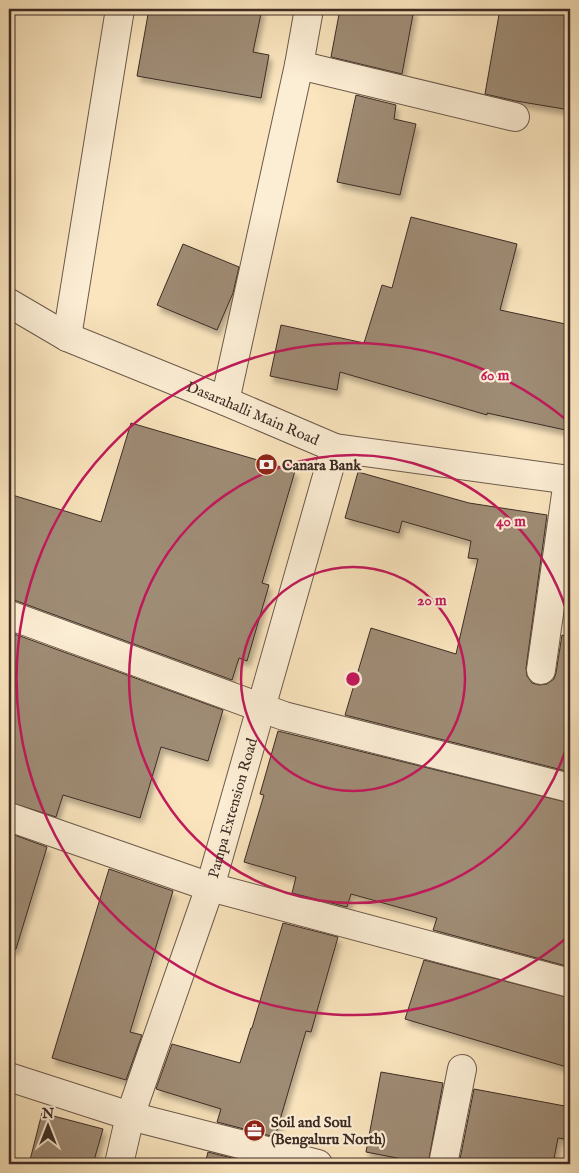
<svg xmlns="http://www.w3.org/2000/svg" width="579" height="1173" font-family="'IM FELL English',serif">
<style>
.building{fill:#9f8c75;stroke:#3c2b25;filter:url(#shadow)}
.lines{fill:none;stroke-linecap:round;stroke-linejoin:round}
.minor-casing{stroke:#6c5a4b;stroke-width:30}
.minor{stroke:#fceed5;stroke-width:28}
.ring{fill:none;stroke:#c2185b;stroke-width:2.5}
.labels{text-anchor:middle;stroke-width:4.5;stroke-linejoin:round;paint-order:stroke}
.street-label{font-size:15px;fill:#3c2b25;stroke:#fceed5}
.poi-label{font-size:15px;font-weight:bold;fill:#3c2b25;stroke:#fceed5;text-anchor:start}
.centre{fill:#c2185b;stroke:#fceed5;stroke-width:2.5}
.ring-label{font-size:15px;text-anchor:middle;font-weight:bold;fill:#c2185b;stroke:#fceed5;stroke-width:4.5;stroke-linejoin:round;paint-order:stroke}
</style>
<defs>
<filter id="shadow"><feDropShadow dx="3" dy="5.5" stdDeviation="2.5" flood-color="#0004"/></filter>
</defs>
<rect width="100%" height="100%" fill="#fae5be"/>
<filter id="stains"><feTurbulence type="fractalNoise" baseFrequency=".004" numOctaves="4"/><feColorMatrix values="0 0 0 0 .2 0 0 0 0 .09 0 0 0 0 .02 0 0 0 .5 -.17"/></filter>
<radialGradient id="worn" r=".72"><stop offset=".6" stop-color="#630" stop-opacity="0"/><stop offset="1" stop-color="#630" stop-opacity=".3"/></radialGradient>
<g class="building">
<path d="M149 9H262L253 52 269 55 261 98 137 76Z"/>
<path d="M340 9H414L402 74 331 57Z"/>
<path d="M500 9H570V110L516 101 485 94Z"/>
<path d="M356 95 396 105 394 119 416 124 400 195 337 182Z"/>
<path d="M411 217 517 244 500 310 570 325V431L487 413V415L340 372 337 390 270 376 281 325 364 343 382 285 392 288Z"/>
<path d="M183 244 239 267 233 293 217 330 157 305Z"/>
<path d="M131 423 295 471 262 583 269 585 247 661 239 658 232 680 14 600H9V494L101 522Z"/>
<path d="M358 472 469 503 547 515 526 668 527 676 532 683 539 685 547 684 554 679 556 673 562 635 570 637V772L345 715 371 628 456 654 478 559 468 558 471 541 402 521 399 533 345 518Z"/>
<path d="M9 632 223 710 208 761 161 747 140 818 63 795 56 817 9 802Z"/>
<path d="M278 731 570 803V967L433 930 437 918 351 894 347 907 292 893 296 877 244 862 264 795 260 794Z"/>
<path d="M9 833 47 847 16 949 9 948Z"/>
<path d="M109 869 173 891 130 1032 142 1035 126 1080 52 1058Z"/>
<path d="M283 923 338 937 311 1032 306 1031 275 1137 217 1122 221 1109 156 1089 172 1044 240 1063 251 1028H252Z"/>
<path d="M424 960 570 998V1068L405 1019Z"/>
<path d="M381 1072 443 1083 428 1164 366 1152Z"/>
<path d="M474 1089 570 1107V1140L558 1138 553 1164H459Z"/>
<path d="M42 1113 103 1129 93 1164H29Z"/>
<path d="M208 1152 256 1164H205Z"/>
</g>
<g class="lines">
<defs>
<g id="minor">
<path d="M299 65 515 117"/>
<path id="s1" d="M9 303 67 337 225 401 335 448 570 480"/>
<path d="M67 337 120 9"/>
<path d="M225 401 299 65 309 9"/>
<path d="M9 615 284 716 570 788"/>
<path d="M541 670 568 480"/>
<path d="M9 817 210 887 570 983"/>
<path d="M9 1077 130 1116 318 1164"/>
<path id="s2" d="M119 1164 130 1116 210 887 335 448"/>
<path d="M443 1164 462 1069"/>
</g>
</defs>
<use href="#minor" class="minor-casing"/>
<use href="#minor" class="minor"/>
</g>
<g class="ring">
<circle cx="353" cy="679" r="112"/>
<path d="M570 735A224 224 0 1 1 570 623"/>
<path d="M569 936A336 336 0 1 1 569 422"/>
</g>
<defs>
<symbol id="bank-disc" viewBox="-11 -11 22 22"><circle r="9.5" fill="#8f2418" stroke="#fceed5"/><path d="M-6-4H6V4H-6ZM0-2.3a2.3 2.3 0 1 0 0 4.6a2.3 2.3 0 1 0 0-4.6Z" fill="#fff"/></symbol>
<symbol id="office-disc" viewBox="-11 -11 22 22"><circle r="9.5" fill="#8f2418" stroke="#fceed5"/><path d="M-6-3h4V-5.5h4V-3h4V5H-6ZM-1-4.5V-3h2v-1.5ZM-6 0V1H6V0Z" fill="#fff"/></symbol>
</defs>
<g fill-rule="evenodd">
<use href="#bank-disc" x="254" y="452" width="25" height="25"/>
<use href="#office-disc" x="242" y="1118" width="25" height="25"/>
</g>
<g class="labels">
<g class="street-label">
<text dy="5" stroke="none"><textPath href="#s1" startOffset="268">Dasarahalli Main Road</textPath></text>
<text dy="5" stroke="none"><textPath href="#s2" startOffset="374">Pampa Extension Road</textPath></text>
</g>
<g class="poi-label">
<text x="282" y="470">Canara Bank</text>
<text x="271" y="1127">Soil and Soul<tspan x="271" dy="17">(Bengaluru North)</tspan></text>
</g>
</g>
<circle cx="353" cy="679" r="8" class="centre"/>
<g class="ring-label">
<text x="495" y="380">60 m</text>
<text x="511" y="526">40 m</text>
<text x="432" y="605">20 m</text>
</g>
<rect width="579" height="1173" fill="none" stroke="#fae5be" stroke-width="30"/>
<rect x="10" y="10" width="559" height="1153" fill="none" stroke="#3c2b25" stroke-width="2.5"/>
<rect x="15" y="15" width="549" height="1143" fill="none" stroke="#3c2b25"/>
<g transform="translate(48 1126)" stroke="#fceed5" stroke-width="4" paint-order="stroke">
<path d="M0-4L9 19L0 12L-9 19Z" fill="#3c2b25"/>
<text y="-8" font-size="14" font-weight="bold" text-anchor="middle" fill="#3c2b25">N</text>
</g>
<rect width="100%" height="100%" filter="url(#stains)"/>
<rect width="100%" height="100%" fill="url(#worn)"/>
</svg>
